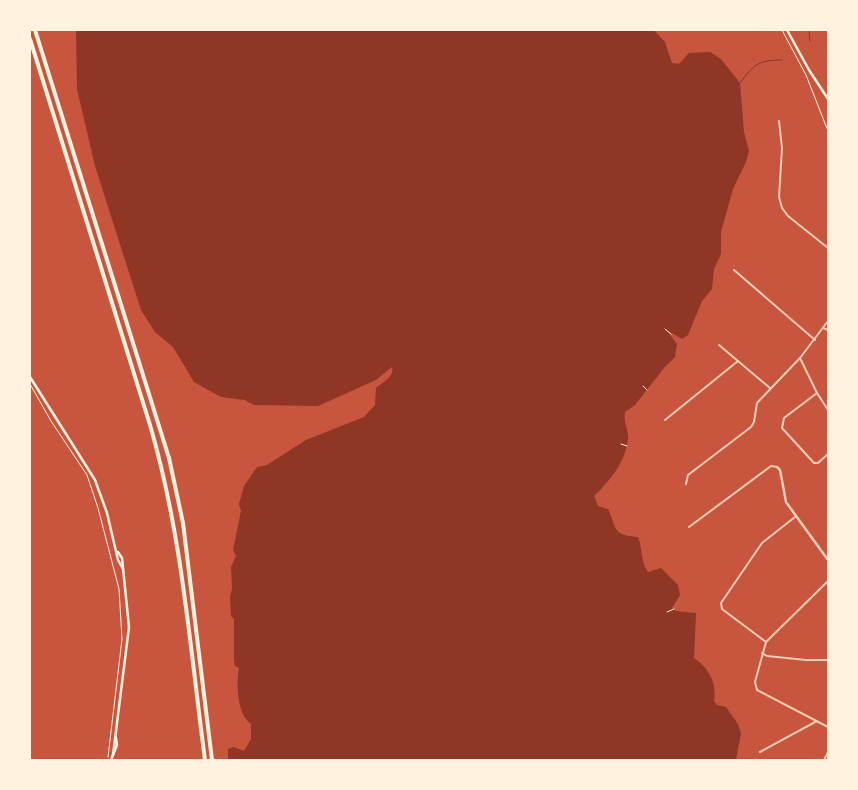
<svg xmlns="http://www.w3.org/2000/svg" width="858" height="790" font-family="'Space Grotesk',sans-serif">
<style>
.water{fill:#8f3625}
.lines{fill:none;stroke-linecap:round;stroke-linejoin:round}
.stream{stroke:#8f3625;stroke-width:1}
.path{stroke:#fff3e0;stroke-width:1}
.minor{stroke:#f1ccb7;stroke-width:2}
.tertiary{stroke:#f1ccb7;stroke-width:2.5}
.secondary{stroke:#fff3e0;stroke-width:2.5}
.motorway{stroke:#fff3e0;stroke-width:4}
</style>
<rect width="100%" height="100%" fill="#c8553d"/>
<path class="water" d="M76 30H654L665 42 672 63 679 64 689 53 710 52 721 59 740 83 744 132 749 151 746 162 733 189 721 232V254L714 269 712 289 702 301 688 335 682 339 672 333 670 335 677 344 675 357 664 368 635 405 625 412C623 422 629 430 628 439 626 461 610 481 594 496L598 506 608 509C617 529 612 535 638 537 643 549 640 561 648 572L661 568 678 585 680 595 672 608 676 611 696 613 694 658C709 668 717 683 714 701L717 705 726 707 738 724 741 733 736 760H228V749L234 747 244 751 251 739V724C237 714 236 684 239 668L235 666 234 660V619L231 616 230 597 232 588 231 567 236 556 233 550 241 511 239 504 244 486 257 467 267 465 306 440 364 417 375 405 376 388C383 382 395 376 392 367L376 380 318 406 254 405 245 400 221 397 194 382 173 347 155 332 141 310 95 166 77 89Z"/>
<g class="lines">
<g class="stream">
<path d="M809 30 810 41"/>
<path d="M740 83C754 64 759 60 782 60"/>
</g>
<g class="path">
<path d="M782 30 806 75 828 131"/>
<path d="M665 329 671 334"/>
<path d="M30 384 51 421 87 475 98 508 119 589 122 639 108 757"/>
<path d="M643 386 647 390"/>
<path d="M621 444 627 446"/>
<path d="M667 612 674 609"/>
</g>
<g class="minor">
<path d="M779 121 782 148 779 197 782 208 788 216 828 248"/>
<path d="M734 270 815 340"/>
<path d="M823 328 828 330"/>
<path d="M719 345 770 388"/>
<path d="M800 358 817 393 828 410"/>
<path d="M817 393 784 418 782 428 814 463H818L828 454"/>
<path d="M665 420 738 361"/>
<path d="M686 484 688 475 751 427 754 422 757 403 800 358 828 321"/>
<path d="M795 517 762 543 721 603 722 609 766 642 828 581"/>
<path d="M689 527 771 466 777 467"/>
<path d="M766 642 755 682 757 690 828 727"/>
<path d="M762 653 767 656 806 660H828"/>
<path d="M760 752 817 721"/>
<path d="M824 760 828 752"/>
</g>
<path class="tertiary" d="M777 467 780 470 786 502 828 560"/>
<g class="secondary">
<path d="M787 30 809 70 828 99"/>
<path d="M30 377 95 480 107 513 118 560 123 569"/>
<path d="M113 755 129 627 122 558 118 552"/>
<path d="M111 760 117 745 116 738"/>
</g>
<g class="motorway">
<path d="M35 30 169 458 183 523 212 760"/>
<path d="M30 39 150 425C182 534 190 648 205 760"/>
</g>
</g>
<rect width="858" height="790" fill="none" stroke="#fff3e0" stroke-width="62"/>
</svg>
